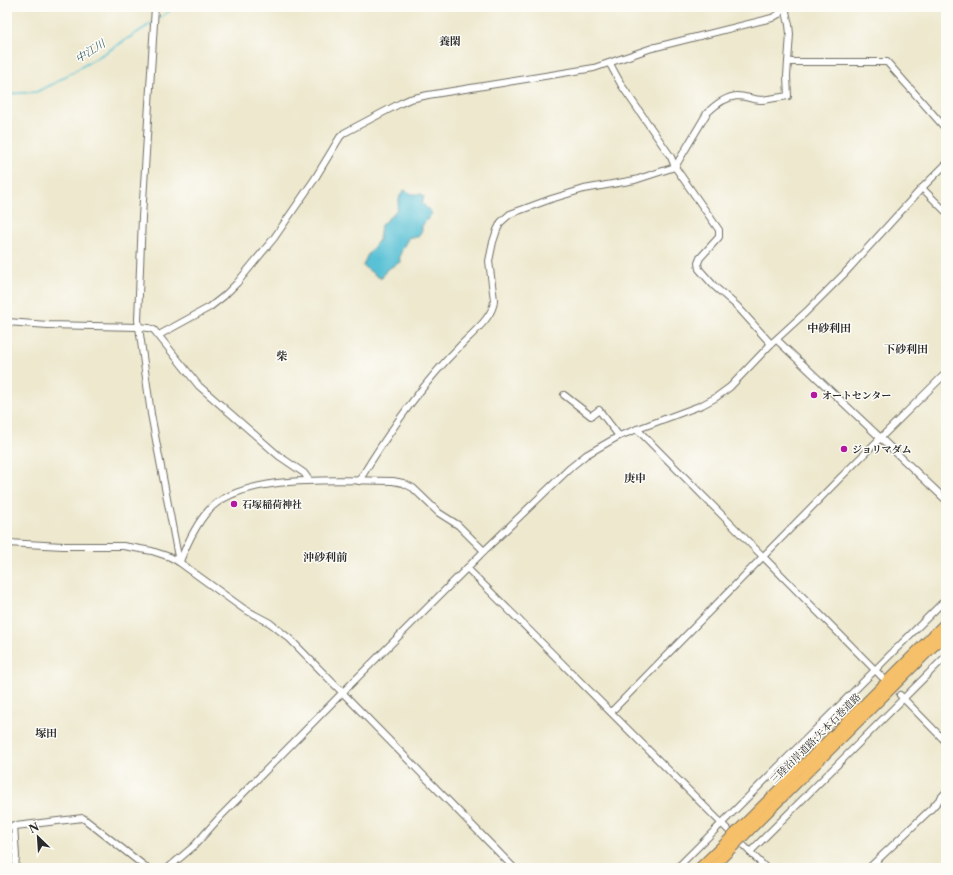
<svg xmlns="http://www.w3.org/2000/svg" width="953" height="875" font-family="'Libre Caslon Text','Noto Serif JP',serif">
<style>
.water{fill:#58c1d5;stroke:#427680}
.lines{fill:none;stroke-linecap:round;stroke-linejoin:round}
.stream{stroke:#58c1d5;stroke-width:1.5}
.minor-casing{stroke:#6f6d64;stroke-width:8}
.highway-casing{stroke:#6f6d64;stroke-width:11}
.minor{stroke:#fff;stroke-width:6}
.highway{stroke:#f6c06b;stroke-width:9}
.highway-bridge-casing{stroke:#6f6d64;stroke-width:11;stroke-linecap:butt}
.highway-bridge{stroke:#f6c06b;stroke-width:9}
.poi-dot{fill:#b5179e;stroke:#fdfcf7;stroke-width:1.5}
.labels{text-anchor:middle;stroke-width:3;stroke-linejoin:round;paint-order:stroke}
.poi-label{font-size:10px;font-weight:bold;fill:#2b2b2b;stroke:#fdfcf7;text-anchor:start}
.street-label{font-size:10px;fill:#2b2b2b;stroke:#fdfcf7}
.neighbourhood-label{font-size:11px;font-weight:bold;fill:#2b2b2b;stroke:#fdfcf7}
.water-label{font-size:11px;font-style:italic;fill:#3b6066;stroke:#fdfcf7}
</style>
<rect width="100%" height="100%" fill="#fdfcf7"/>
<filter id="ink" filterUnits="userSpaceOnUse"><feTurbulence type="fractalNoise" baseFrequency=".025" numOctaves="2"/><feDisplacementMap in="SourceGraphic" scale="8" xChannelSelector="R" yChannelSelector="G"/><feConvolveMatrix kernelMatrix="1 2 1 2 8 2 1 2 1" color-interpolation-filters="sRGB"/></filter>
<filter id="wash" filterUnits="userSpaceOnUse"><feTurbulence type="fractalNoise" baseFrequency=".012" numOctaves="4" result="noise"/><feDisplacementMap in="SourceGraphic" scale="16" xChannelSelector="R" yChannelSelector="G"/><feGaussianBlur stdDeviation="0.9" result="paint"/><feColorMatrix in="noise" values="0 0 0 0 0 0 0 0 0 0 0 0 0 0 0 0 0 1.4 0 .05"/><feComposite in="paint" operator="in"/></filter>
<g filter="url(#wash)">
<rect width="100%" height="100%" fill="#ede8ce"/>
<path class="water" d="M404 190 412 194H422L424 196 422 203 432 213 422 226V230L418 237H409C405 244 398 254 400 262L386 270 382 278 378 277 363 266 367 256 379 240 381 225 393 214 397 209 400 196Z"/>
<g class="lines">
<g class="stream">
<path d="M157 20 175 7"/>
<path d="M7 94 36 92 53 84 113 48 152 23"/>
</g>
</g>
</g>
<g filter="url(#ink)">
<g class="lines">
<defs>
<g id="minor">
<path d="M155 7 142 217 138 320 151 414 179 562"/>
<path d="M788 62H887L946 129"/>
<path d="M610 64 622 86 671 157 675 167 719 230V237L700 258 698 263 699 269 714 286 737 306 771 344"/>
<path d="M922 188 946 212"/>
<path d="M7 322 48 325 138 327 149 328 154 330 199 386 279 456 304 473 309 480"/>
<path d="M159 335 210 307 224 296 237 283 274 238 314 180 340 137 344 133 401 103 410 99 428 95 594 68 652 48 772 18 779 14 783 7"/>
<path d="M777 340 946 500"/>
<path d="M564 395 591 416 599 410 619 436"/>
<path d="M637 429 882 677"/>
<path d="M359 481C388 433 420 386 460 346 471 334 494 317 494 300L489 261 493 242 497 230 501 222 510 214 551 199 584 189 635 180 675 167 707 113C715 105 725 97 737 96 745 96 754 100 762 100 771 99 780 97 788 96L787 76 790 34 789 25 785 7"/>
<path d="M7 543 63 546H123L152 551 170 557 179 562 244 609 270 623 290 639 514 868"/>
<path d="M180 561C187 544 196 524 208 511 242 472 345 481 393 481L403 483 413 488 439 513 458 525 484 551"/>
<path d="M467 568 766 868"/>
<path d="M900 695 946 742"/>
<path d="M611 712 840 478 946 373"/>
<path d="M14 825 16 856 15 868"/>
<path d="M7 827 83 818 147 868"/>
<path d="M750 852 946 656"/>
<path d="M168 868 194 846 220 817 342 693 484 551 570 468 586 455 619 436 702 405 715 398 730 387 771 344 806 312 844 274 922 188 946 164"/>
<path d="M677 868 946 599"/>
<path d="M869 868 931 809 946 792"/>
</g>
<g id="highway">
<path d="M738 830 946 622"/>
<path d="M744 836 946 634"/>
<path d="M699 868 727 841"/>
<path d="M712 868 733 847"/>
</g>
</defs>
<use href="#minor" class="minor-casing"/>
<use href="#highway" class="highway-casing"/>
<use href="#minor" class="minor"/>
<use href="#highway" class="highway"/>
<defs>
<g id="highway-bridge">
<path d="M727 841 738 830"/>
<path d="M733 847 744 836"/>
</g>
</defs>
<use href="#highway-bridge" class="highway-bridge-casing"/>
<use href="#highway-bridge" class="highway-bridge"/>
</g>
</g>
<g class="poi-dot">
<circle cx="814" cy="395" r="4"/>
<circle cx="844" cy="449" r="4"/>
<circle cx="234" cy="504" r="4"/>
</g>
<g class="labels">
<g class="poi-label">
<text x="822" y="399">オートセンター</text>
<text x="852" y="453">ジョリマダム</text>
<text x="242" y="508">石塚稲荷神社</text>
</g>
<g class="street-label">
<text transform="translate(815 738) rotate(-45)" y="4">三陸沿岸道路;矢本石巻道路</text>
</g>
<g class="neighbourhood-label">
<text x="450" y="45">養閑</text>
<text x="829" y="332">中砂利田</text>
<text x="906" y="353">下砂利田</text>
<text x="282" y="360">柴</text>
<text x="635" y="482">庚申</text>
<text x="325" y="561">沖砂利前</text>
<text x="46" y="737">塚田</text>
</g>
<g class="water-label">
<text transform="translate(90 51) rotate(-32)" y="4">中江川</text>
</g>
</g>
<rect width="953" height="875" fill="none" stroke="#fdfcf7" stroke-width="24"/>
<g transform="translate(38 837) rotate(335)" stroke="#fdfcf7" stroke-width="3" paint-order="stroke">
<path d="M0-3L7 15L0 10L-7 15Z" fill="#2b2b2b"/>
<text y="-6" font-size="11" font-weight="bold" text-anchor="middle" fill="#2b2b2b">N</text>
</g>
</svg>
